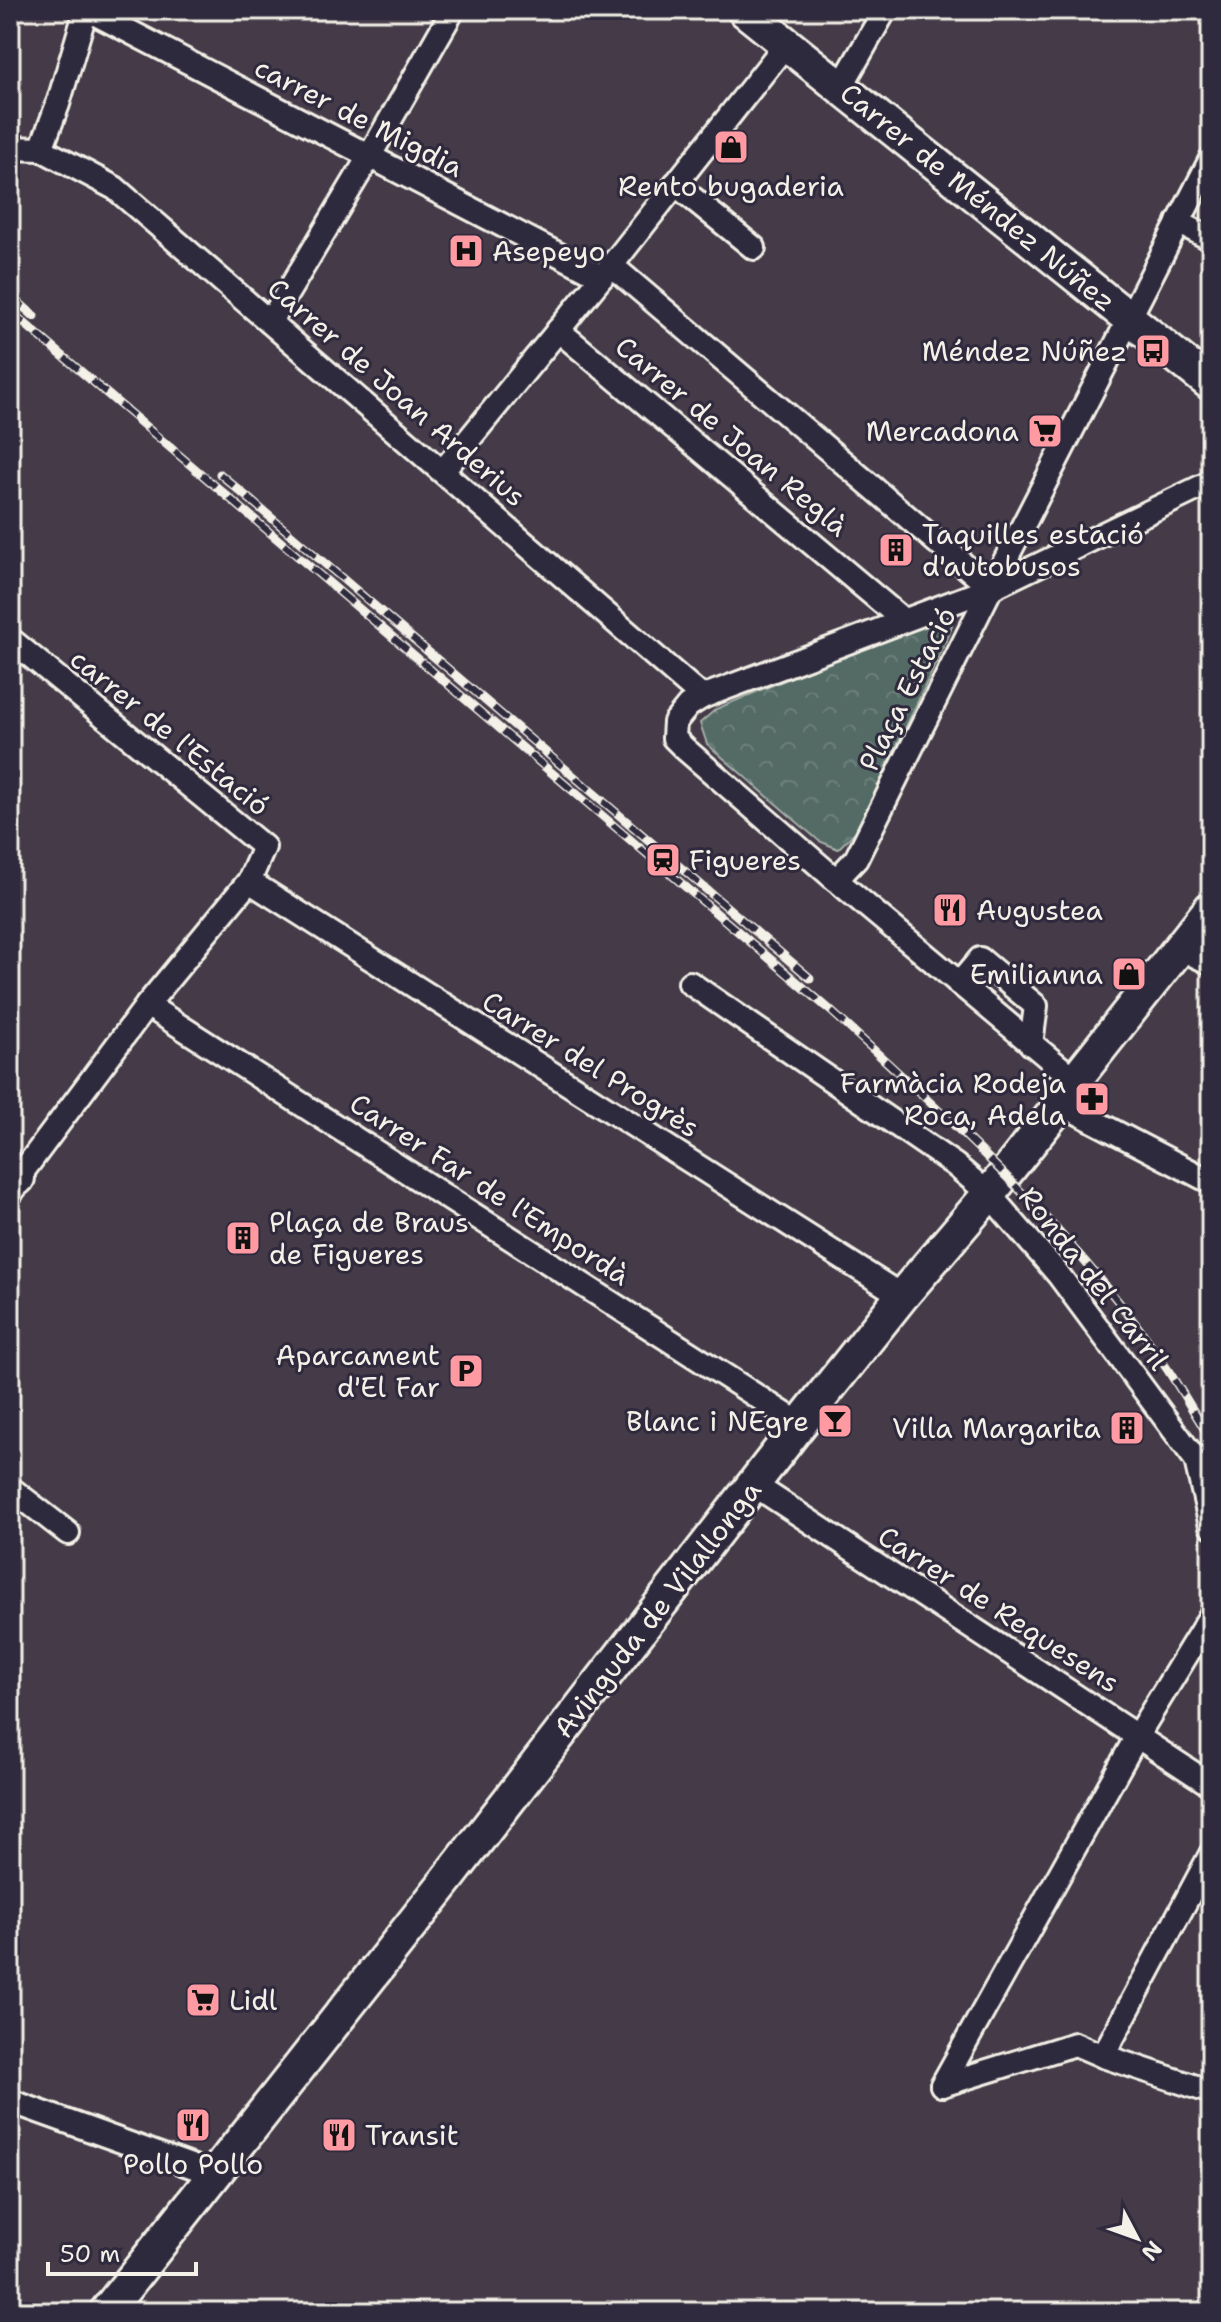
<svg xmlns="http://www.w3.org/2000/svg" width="1221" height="2322" font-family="'Shantell Sans',sans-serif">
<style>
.park{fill:url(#park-crowns);stroke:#a4aea6;stroke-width:2}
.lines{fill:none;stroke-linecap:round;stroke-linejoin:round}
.street-casing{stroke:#f4f1e8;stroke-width:28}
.secondary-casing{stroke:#f4f1e8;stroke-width:38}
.street{stroke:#2f2a3d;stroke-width:22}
.secondary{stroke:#2f2a3d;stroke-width:32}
.rail-casing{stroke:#f4f1e8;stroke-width:9}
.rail{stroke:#2f2a3d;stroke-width:6;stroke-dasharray:18;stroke-linecap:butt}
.labels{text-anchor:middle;stroke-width:6;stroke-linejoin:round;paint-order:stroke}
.street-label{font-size:28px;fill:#f4f1e8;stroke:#2f2a3d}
.poi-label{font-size:28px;fill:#f4f1e8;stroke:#2f2a3d;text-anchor:start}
</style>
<defs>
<pattern id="park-crowns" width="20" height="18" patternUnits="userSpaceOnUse" patternTransform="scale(2)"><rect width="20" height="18" fill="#536a65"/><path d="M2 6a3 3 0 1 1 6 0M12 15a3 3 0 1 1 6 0" fill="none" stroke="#6c807b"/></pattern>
</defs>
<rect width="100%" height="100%" fill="#443a48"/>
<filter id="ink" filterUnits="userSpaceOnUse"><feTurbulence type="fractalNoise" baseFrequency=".0125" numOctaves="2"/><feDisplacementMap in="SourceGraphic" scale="16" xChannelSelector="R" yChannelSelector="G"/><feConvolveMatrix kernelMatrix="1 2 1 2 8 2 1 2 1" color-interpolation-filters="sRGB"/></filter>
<g filter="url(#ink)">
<path class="park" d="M945 615 950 617 952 625 949 635 858 829 838 849 819 841 707 744 700 723 716 709 937 616Z"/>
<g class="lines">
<defs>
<g id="street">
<path d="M88 10 602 277"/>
<path d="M841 87 885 10"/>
<path d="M10 148 41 149 115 188 702 697"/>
<path d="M41 149 58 104 86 10"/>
<path d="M675 184 754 248"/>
<path d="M1178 222 1211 239"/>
<path d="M611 265 991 588"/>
<path d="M270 322 369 157 453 10"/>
<path d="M558 330 903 620"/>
<path d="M443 471 619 256 786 44"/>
<path d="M10 639 264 847 249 881 147 1005 18 1178 12 1192"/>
<path d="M836 880 856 859 991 588 1211 159"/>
<path d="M249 881 902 1296"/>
<path d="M1179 948 1211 963"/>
<path d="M690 983 955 1165 989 1194 1058 1274 1196 1460 1211 1526"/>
<path d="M959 984 980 959 1036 1006 1031 1044"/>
<path d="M147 1005 800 1424"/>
<path d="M1075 1080 836 880 684 748 674 738 675 722 688 706 702 697 991 588 1211 482"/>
<path d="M1061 1104 1211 1182"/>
<path d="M753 1484 1211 1785"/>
<path d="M10 1488 68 1533"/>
<path d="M1103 2056 1211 1854"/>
<path d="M942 2085 1137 1736 1211 1615"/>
<path d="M942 2085 1075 2044 1103 2056 1211 2092"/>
<path d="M10 2101 216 2175"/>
</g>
<g id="secondary">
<path d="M744 10 1211 384"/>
<path d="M10 1185 18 1178"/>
<path d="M106 2312 450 1876 800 1424 902 1296 989 1194 1061 1104 1075 1080 1211 908"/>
</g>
</defs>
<use href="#street" class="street-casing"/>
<use href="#secondary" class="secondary-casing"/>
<use href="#street" class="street"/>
<use href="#secondary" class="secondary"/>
<defs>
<g id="rail">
<path d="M10 295 34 316"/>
<path d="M10 311 830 1010C936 1107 1044 1204 1131 1318 1161 1356 1186 1399 1211 1440"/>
<path d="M220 474 810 978"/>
</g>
</defs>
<use href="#rail" class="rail-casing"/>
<use href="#rail" class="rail"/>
</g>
</g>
<defs>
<symbol id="shop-square" viewBox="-11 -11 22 22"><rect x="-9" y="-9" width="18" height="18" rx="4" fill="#ff9aa2" stroke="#2f2a3d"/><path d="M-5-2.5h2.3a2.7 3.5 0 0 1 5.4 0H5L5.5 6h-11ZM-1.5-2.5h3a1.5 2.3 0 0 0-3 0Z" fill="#111"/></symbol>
<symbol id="hospital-square" viewBox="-11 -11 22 22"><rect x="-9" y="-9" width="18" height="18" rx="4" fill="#ff9aa2" stroke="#2f2a3d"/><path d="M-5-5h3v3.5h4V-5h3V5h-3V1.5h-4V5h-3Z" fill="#111"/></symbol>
<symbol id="bus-square" viewBox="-11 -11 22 22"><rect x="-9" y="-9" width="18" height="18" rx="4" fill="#ff9aa2" stroke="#2f2a3d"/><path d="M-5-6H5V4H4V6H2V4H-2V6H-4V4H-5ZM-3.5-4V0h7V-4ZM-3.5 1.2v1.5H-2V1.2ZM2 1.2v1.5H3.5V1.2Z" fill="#111"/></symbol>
<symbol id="supermarket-square" viewBox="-11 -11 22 22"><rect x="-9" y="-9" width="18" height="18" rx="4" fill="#ff9aa2" stroke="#2f2a3d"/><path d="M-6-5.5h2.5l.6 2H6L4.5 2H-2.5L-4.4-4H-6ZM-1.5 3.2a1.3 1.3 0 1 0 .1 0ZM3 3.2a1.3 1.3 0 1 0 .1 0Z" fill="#111"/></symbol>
<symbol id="building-square" viewBox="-11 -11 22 22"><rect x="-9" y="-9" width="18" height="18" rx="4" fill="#ff9aa2" stroke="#2f2a3d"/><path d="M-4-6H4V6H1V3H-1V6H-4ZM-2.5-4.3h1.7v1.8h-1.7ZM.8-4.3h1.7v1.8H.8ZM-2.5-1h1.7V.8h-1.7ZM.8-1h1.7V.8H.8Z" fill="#111"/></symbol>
<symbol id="station-square" viewBox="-11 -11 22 22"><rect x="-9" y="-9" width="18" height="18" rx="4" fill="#ff9aa2" stroke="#2f2a3d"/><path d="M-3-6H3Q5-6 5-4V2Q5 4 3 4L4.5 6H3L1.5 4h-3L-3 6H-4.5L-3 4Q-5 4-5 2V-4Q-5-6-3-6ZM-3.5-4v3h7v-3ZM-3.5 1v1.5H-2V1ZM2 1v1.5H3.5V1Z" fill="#111"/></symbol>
<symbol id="restaurant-square" viewBox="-11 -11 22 22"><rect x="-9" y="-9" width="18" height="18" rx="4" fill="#ff9aa2" stroke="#2f2a3d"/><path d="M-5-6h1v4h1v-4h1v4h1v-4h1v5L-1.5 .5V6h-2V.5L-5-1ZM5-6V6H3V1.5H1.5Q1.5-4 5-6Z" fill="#111"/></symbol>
<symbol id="pharmacy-square" viewBox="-11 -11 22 22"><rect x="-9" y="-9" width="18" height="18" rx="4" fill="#ff9aa2" stroke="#2f2a3d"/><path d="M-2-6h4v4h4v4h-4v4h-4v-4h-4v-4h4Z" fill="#111"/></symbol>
<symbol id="parking-square" viewBox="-11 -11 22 22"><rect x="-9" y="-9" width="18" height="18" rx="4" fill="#ff9aa2" stroke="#2f2a3d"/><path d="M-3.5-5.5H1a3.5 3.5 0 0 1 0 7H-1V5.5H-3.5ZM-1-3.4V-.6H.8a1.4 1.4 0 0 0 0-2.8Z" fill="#111"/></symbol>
<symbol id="bar-square" viewBox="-11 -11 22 22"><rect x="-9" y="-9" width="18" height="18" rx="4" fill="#ff9aa2" stroke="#2f2a3d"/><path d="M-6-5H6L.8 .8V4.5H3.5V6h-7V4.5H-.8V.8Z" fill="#111"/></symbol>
</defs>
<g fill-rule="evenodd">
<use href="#shop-square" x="711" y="127" width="40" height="40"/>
<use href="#hospital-square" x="446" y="231" width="40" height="40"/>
<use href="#bus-square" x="1133" y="331" width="40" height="40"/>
<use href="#supermarket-square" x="1025" y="411" width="40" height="40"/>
<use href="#building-square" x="876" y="530" width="40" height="40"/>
<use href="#station-square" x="643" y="840" width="40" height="40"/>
<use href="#restaurant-square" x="930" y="890" width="40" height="40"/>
<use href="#shop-square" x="1109" y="954" width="40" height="40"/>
<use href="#pharmacy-square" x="1072" y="1079" width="40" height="40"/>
<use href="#building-square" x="223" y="1218" width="40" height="40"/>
<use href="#parking-square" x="446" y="1351" width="40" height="40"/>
<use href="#bar-square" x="815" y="1401" width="40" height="40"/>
<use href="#building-square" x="1107" y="1408" width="40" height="40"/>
<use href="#supermarket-square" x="183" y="1980" width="40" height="40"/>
<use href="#restaurant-square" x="173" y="2105" width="40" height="40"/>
<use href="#restaurant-square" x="319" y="2115" width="40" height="40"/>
</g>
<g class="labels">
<g class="street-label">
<text transform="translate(359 117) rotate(27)" y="10">carrer de Migdia</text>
<text transform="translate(978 197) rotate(39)" y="10">Carrer de Méndez Núñez</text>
<text transform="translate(397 392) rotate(41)" y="10">Carrer de Joan Arderius</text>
<text transform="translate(732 436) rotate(40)" y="10">Carrer de Joan Reglà</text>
<text transform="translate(907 689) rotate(-63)" y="10">Plaça Estació</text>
<text transform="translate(170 732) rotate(39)" y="10">carrer de l'Estació</text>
<text transform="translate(591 1064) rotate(32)" y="10">Carrer del Progrès</text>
<text transform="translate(490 1189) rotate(33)" y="10">Carrer Far de l'Empordà</text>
<text transform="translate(1094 1278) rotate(52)" y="10">Ronda del Carril</text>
<text transform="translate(657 1609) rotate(-52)" y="10">Avinguda de Vilallonga</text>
<text transform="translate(999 1609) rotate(33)" y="10">Carrer de Requesens</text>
</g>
<g class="poi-label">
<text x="731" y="196" text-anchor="middle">Rento bugaderia</text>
<text x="492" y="261">Asepeyo</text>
<text x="1127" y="361" text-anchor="end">Méndez Núñez</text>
<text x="1019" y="441" text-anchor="end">Mercadona</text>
<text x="922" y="544">Taquilles estació<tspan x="922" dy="32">d'autobusos</tspan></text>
<text x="689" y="870">Figueres</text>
<text x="976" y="920">Augustea</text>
<text x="1103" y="984" text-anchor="end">Emilianna</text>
<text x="1066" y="1093" text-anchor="end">Farmàcia Rodeja<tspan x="1066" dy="32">Roca, Adela</tspan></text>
<text x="269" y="1232">Plaça de Braus<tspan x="269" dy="32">de Figueres</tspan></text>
<text x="440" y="1365" text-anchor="end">Aparcament<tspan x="440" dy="32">d'El Far</tspan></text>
<text x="809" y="1431" text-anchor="end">Blanc i NEgre</text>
<text x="1101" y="1438" text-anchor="end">Villa Margarita</text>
<text x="229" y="2010">Lidl</text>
<text x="365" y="2145">Transit</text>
<text x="193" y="2174" text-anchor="middle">Pollo Pollo</text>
</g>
</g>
<rect width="1221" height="2322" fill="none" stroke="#2f2a3d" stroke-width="40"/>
<rect x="20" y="20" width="1181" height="2282" fill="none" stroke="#f4f1e8" stroke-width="3" filter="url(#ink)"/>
<g transform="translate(1137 2238) rotate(131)" stroke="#2f2a3d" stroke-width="6" paint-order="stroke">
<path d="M0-6L14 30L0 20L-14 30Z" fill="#f4f1e8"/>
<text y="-12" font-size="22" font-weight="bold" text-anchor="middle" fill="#f4f1e8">N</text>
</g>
<path d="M48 2262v12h148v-12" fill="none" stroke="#f4f1e8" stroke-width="4"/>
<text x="60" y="2262" font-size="24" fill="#f4f1e8" stroke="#2f2a3d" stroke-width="6" paint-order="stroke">50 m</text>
</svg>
